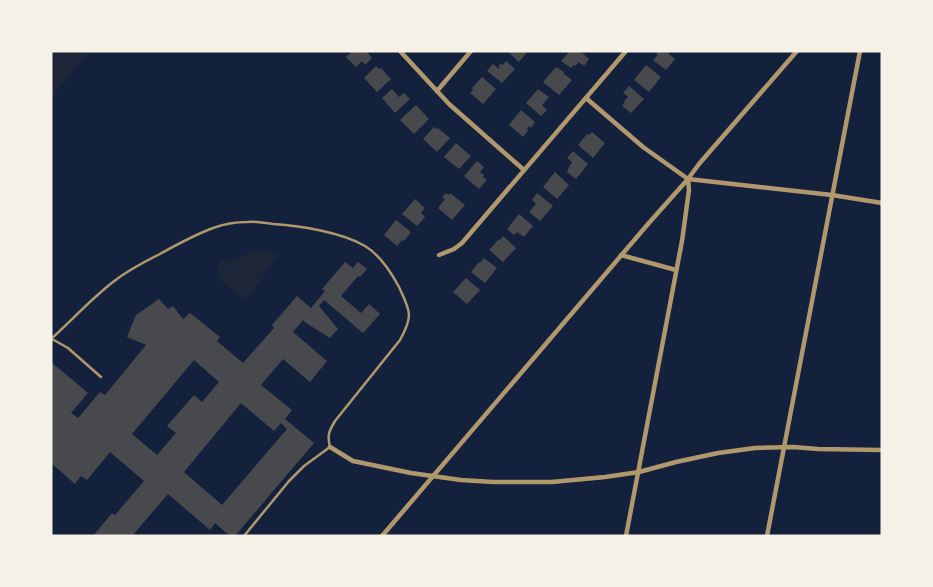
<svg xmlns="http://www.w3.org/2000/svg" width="933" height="587" font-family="Helvetica,sans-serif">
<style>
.green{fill:#1d2539}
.building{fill:#48494c;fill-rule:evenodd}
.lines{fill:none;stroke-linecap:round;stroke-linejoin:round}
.service{stroke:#b1986c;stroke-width:2.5}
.minor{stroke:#b1986c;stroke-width:4.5}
</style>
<rect width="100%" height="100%" fill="#14213d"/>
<g class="green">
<path d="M51 51H91L51 98Z"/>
<path d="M257 248 278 255 246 301 221 281 217 271 220 259 235 260Z"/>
</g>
<g class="building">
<path d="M352 51H366L372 58 365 65 362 61 356 67 346 57Z"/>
<path d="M507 51H528L519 62Z"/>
<path d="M570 51H580L589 59 584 66 577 61 578 63 575 66 574 65 571 68 561 61Z"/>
<path d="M658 51H670L668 53 675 59 666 70 653 60 658 55 656 54Z"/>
<path d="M506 61 515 69 502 83 487 71 493 64 499 69 500 68 498 67 501 63 503 65Z"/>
<path d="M646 65 661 77 649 92 634 80Z"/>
<path d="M376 66 379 69 381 68 391 79 377 92 364 78Z"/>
<path d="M556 67 564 72V74L572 80 559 95 543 82Z"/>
<path d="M482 77 496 89 483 104 470 93 473 90 472 88Z"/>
<path d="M629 86 644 99 631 113 622 106 625 102 624 101 628 97 623 93Z"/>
<path d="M392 89 399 97 404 93 410 99 395 113 382 98Z"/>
<path d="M538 89 549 97 542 105 547 110 541 116 526 103Z"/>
<path d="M416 105 429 119 414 134 400 120Z"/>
<path d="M521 110 535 122 531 128 529 126 527 129 528 131 523 137 509 125Z"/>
<path d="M434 127 437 129 438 128 450 138 437 152 423 139Z"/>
<path d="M592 132 605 143 593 158 578 145 587 134 589 135Z"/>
<path d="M456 143 471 156 459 169 444 157Z"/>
<path d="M573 151 588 164 576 179 567 172 569 167 572 162 567 158Z"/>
<path d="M477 161 484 167 480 172 484 175 483 177 487 180 479 189 464 176Z"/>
<path d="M555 172 569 185 557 199 543 187Z"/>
<path d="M446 193 449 195 450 193 465 205 452 220 438 208 445 199 442 197Z"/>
<path d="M537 193 553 206 540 221 529 212 536 204 532 200Z"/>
<path d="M415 199 425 208 421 213 425 217 417 226 402 214Z"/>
<path d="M519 214 533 226 524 237 517 232 514 235 507 229Z"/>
<path d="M396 220 411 232 404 241 402 240 397 246 384 235Z"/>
<path d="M503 236 516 248 503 262 489 250 499 239 500 240Z"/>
<path d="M484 258 497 268 485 283 471 272 479 262 480 263Z"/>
<path d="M345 262 353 268 358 262 367 269 360 277 358 276 341 296 361 313 369 304 380 314 363 333 324 300 319 306 338 329 330 338 306 323 303 320 293 332 327 361 310 382 283 359 261 385 292 410 285 419 314 443 235 536H230L215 523 210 530 168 494 132 536H122L121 534 119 536H93L112 513 115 515 144 481 110 452 87 480 81 476 75 484 51 463V362L88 393 71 413 78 418 100 392 105 395 146 345 127 337 136 315 159 299 168 309 173 306 183 319 190 313 220 337 217 341 243 363 274 328 272 325 297 296 311 308 325 291 322 289ZM194 360 219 382 202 402 194 395 167 426 176 433 157 455 132 434ZM241 403 274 431 281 423 287 429 222 505 184 472Z"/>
<path d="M466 278 480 290 467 304 453 292Z"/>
</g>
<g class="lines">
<g class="service">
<path d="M51 339C72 320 91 299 113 282 127 271 142 263 158 255 176 245 194 235 213 228 224 224 235 222 247 222 255 221 264 223 273 224 301 226 341 232 365 246 380 255 391 272 399 287 410 311 414 315 400 340L335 421C329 431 327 435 330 447L304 466 289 481 244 536"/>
<path d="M52 339 68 348 101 377"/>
</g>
<g class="minor">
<path d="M400 51 449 104 524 170"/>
<path d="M437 91 471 51"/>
<path d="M586 98 643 147 688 179 832 195 882 203"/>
<path d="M439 255 454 249 462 243 626 51"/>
<path d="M621 255 676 270"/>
<path d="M330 447 353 461 411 473 461 480 493 482H552L605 477 639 472 676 462 718 453 755 448 793 447 818 449 882 450"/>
<path d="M382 536 648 224 688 179 699 164 797 51"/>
<path d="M626 536 682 241 689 190 688 179"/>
<path d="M767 536 860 51"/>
</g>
</g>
<rect width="933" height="587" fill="none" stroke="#f6f1e7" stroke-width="105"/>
</svg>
